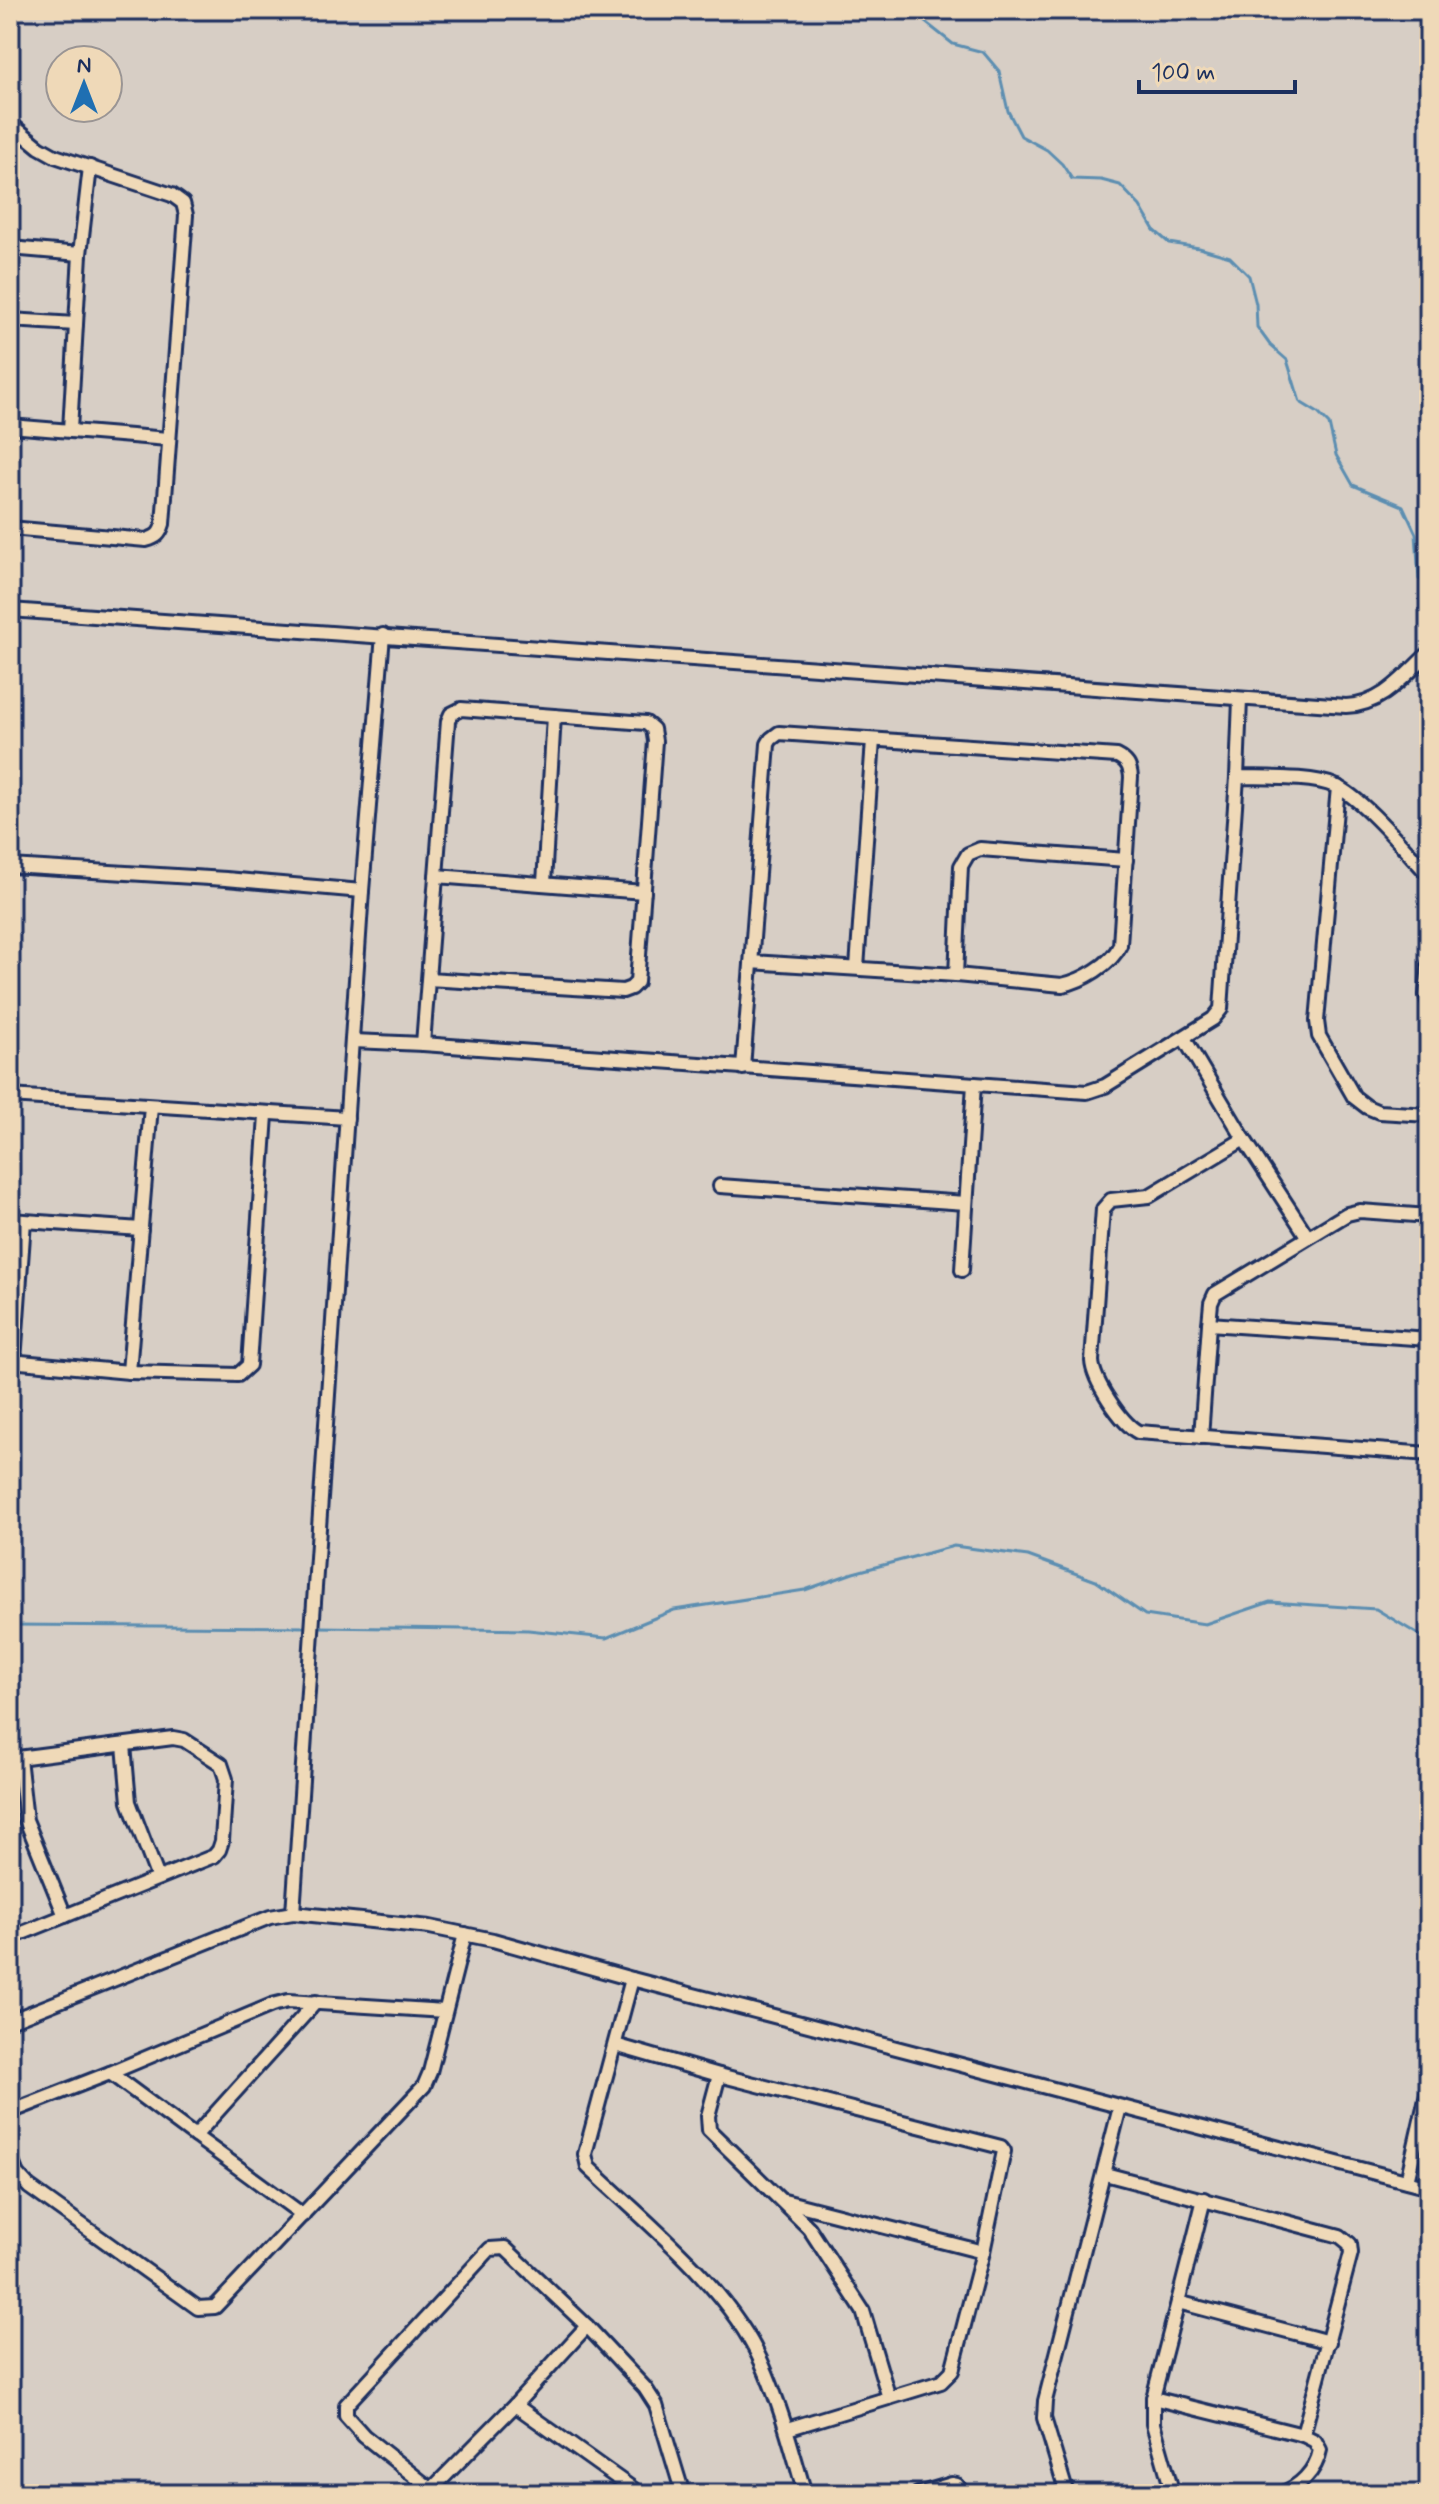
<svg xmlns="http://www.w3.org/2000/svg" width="1439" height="2504" font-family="Mynerve,sans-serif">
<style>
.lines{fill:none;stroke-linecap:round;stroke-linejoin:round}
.stream{stroke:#5c8eb1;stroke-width:3}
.minor-casing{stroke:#1b2f5e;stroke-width:18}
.minor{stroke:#efd9b8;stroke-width:12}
</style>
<rect width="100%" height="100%" fill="#d7cec5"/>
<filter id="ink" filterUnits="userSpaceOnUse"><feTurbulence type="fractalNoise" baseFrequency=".0125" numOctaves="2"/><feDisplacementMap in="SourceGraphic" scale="16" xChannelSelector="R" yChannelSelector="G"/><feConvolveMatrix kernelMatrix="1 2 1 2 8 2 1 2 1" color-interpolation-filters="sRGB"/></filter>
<g filter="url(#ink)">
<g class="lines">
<g class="stream">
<path d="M910 10 953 44 983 52 999 71 1008 111 1021 136 1047 150 1062 164 1072 179 1101 180 1120 185 1140 206 1154 230 1169 243 1199 248 1230 257 1249 276 1256 304 1257 327 1270 345 1287 360 1300 402 1318 413 1329 424 1336 455 1353 485 1403 506 1416 534 1419 579 1429 586"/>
<path d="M10 1625 310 1627"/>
<path d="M318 1627 528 1630 606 1638 674 1610 805 1590 853 1573 954 1546 1028 1556 1096 1581 1145 1615 1205 1624 1270 1602 1376 1609 1429 1641"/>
</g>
<defs>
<g id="minor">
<path d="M10 123 39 147 55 156 172 195 183 203 186 215 163 524C160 534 157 537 146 540L10 528"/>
<path d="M10 248 80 254"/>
<path d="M10 320 76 324"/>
<path d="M10 426 168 439"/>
<path d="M70 430 80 254 90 167"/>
<path d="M10 610 1346 706C1382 705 1404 676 1429 653"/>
<path d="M1237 777C1264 778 1312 776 1335 786 1362 797 1408 853 1429 875"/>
<path d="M1338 787 1317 1021 1319 1036 1354 1097 1367 1107 1379 1112 1429 1115"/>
<path d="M10 866 226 879 362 891"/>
<path d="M436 876 644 892"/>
<path d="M544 883 554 716"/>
<path d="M1429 964 1426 995 1429 1004"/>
<path d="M857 968 873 740"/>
<path d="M956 975 961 866 968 854 980 849 1126 860"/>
<path d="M1184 1038 1244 1139 1307 1236"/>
<path d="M353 1041 423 1044 1087 1092 1105 1086 1213 1019 1221 1009 1237 777 1240 699"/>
<path d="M423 1044 448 721 451 714 461 709 646 723 653 729 655 741 637 982 631 988 623 991 428 979"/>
<path d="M743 1068 768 744 771 739 779 733 1117 756C1127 761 1130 766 1131 777L1120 945C1112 964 1082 981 1062 985L956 975 751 962"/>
<path d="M10 1096 347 1118"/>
<path d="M1244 1139 1149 1196 1111 1200 1103 1209 1092 1361C1093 1380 1121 1423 1138 1432L1429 1454"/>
<path d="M720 1186 966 1203"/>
<path d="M10 1220 141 1229"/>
<path d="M962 1270 974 1084"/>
<path d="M1209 1324 1429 1339"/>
<path d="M10 1361 129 1372 238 1375 249 1365 266 1115"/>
<path d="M14 1361 24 1221"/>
<path d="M129 1372 151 1106"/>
<path d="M1201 1437 1209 1324 1211 1303 1215 1294 1347 1214 1360 1211 1429 1216"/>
<path d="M124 1745 129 1802 158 1878"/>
<path d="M19 1758 26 1820 65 1916"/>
<path d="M10 1759 173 1738 184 1740 221 1764 226 1779 222 1841 219 1850 214 1856 10 1938"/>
<path d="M293 1913 362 891 383 635"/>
<path d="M632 1979 585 2154 588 2167C647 2223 727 2286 761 2361 780 2403 792 2449 805 2494"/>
<path d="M10 2021 270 1917 293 1913 430 1927 493 1940 632 1979 1429 2187"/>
<path d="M615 2045 719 2075 1001 2147 1004 2151 983 2252 952 2371 941 2382 787 2429"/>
<path d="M110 2073 195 2136 316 2002"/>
<path d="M719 2075 708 2116 709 2130 809 2228 863 2311 889 2398"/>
<path d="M10 2112 110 2073 272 2005 288 2001 445 2011"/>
<path d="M195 2136 303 2215"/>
<path d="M10 2157 17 2174 29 2187 198 2308 215 2307 424 2086 430 2072 465 1934"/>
<path d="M1105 2174 1340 2236 1350 2244 1351 2253 1303 2435"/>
<path d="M1407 2181 1429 2085"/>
<path d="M1204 2199 1178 2302 1329 2342"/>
<path d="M784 2201 983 2252"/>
<path d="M1153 2398 1303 2435 1315 2441 1320 2450C1316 2471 1299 2488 1279 2494"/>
<path d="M515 2405 640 2494"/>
<path d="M431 2490 515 2405 587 2326"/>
<path d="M437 2494 364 2436 346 2416V2405L490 2249 505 2248 587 2326 645 2388 656 2405 683 2494"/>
<path d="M918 2494 952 2484 957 2485 963 2494"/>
<path d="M1067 2494 1044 2418 1045 2401 1120 2107"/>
<path d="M1173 2494 1153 2424V2398L1178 2302"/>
<path d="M1424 2494 1429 2487"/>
</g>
</defs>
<use href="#minor" class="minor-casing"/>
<use href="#minor" class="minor"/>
</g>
</g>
<rect width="1439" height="2504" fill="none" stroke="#efd9b8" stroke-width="40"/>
<rect x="20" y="20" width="1399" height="2464" fill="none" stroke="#1b2f5e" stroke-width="3" filter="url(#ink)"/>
<g transform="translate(84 84)"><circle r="38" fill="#efd9b8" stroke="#9a9594" stroke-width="2"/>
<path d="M0-6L14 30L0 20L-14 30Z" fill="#1f6fb2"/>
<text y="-12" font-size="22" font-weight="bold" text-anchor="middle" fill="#1b2f5e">N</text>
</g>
<path d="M1139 80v12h156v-12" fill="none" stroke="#1b2f5e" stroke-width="4"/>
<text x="1151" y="80" font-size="24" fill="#1b2f5e" stroke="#efd9b8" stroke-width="6" paint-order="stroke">100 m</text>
</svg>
